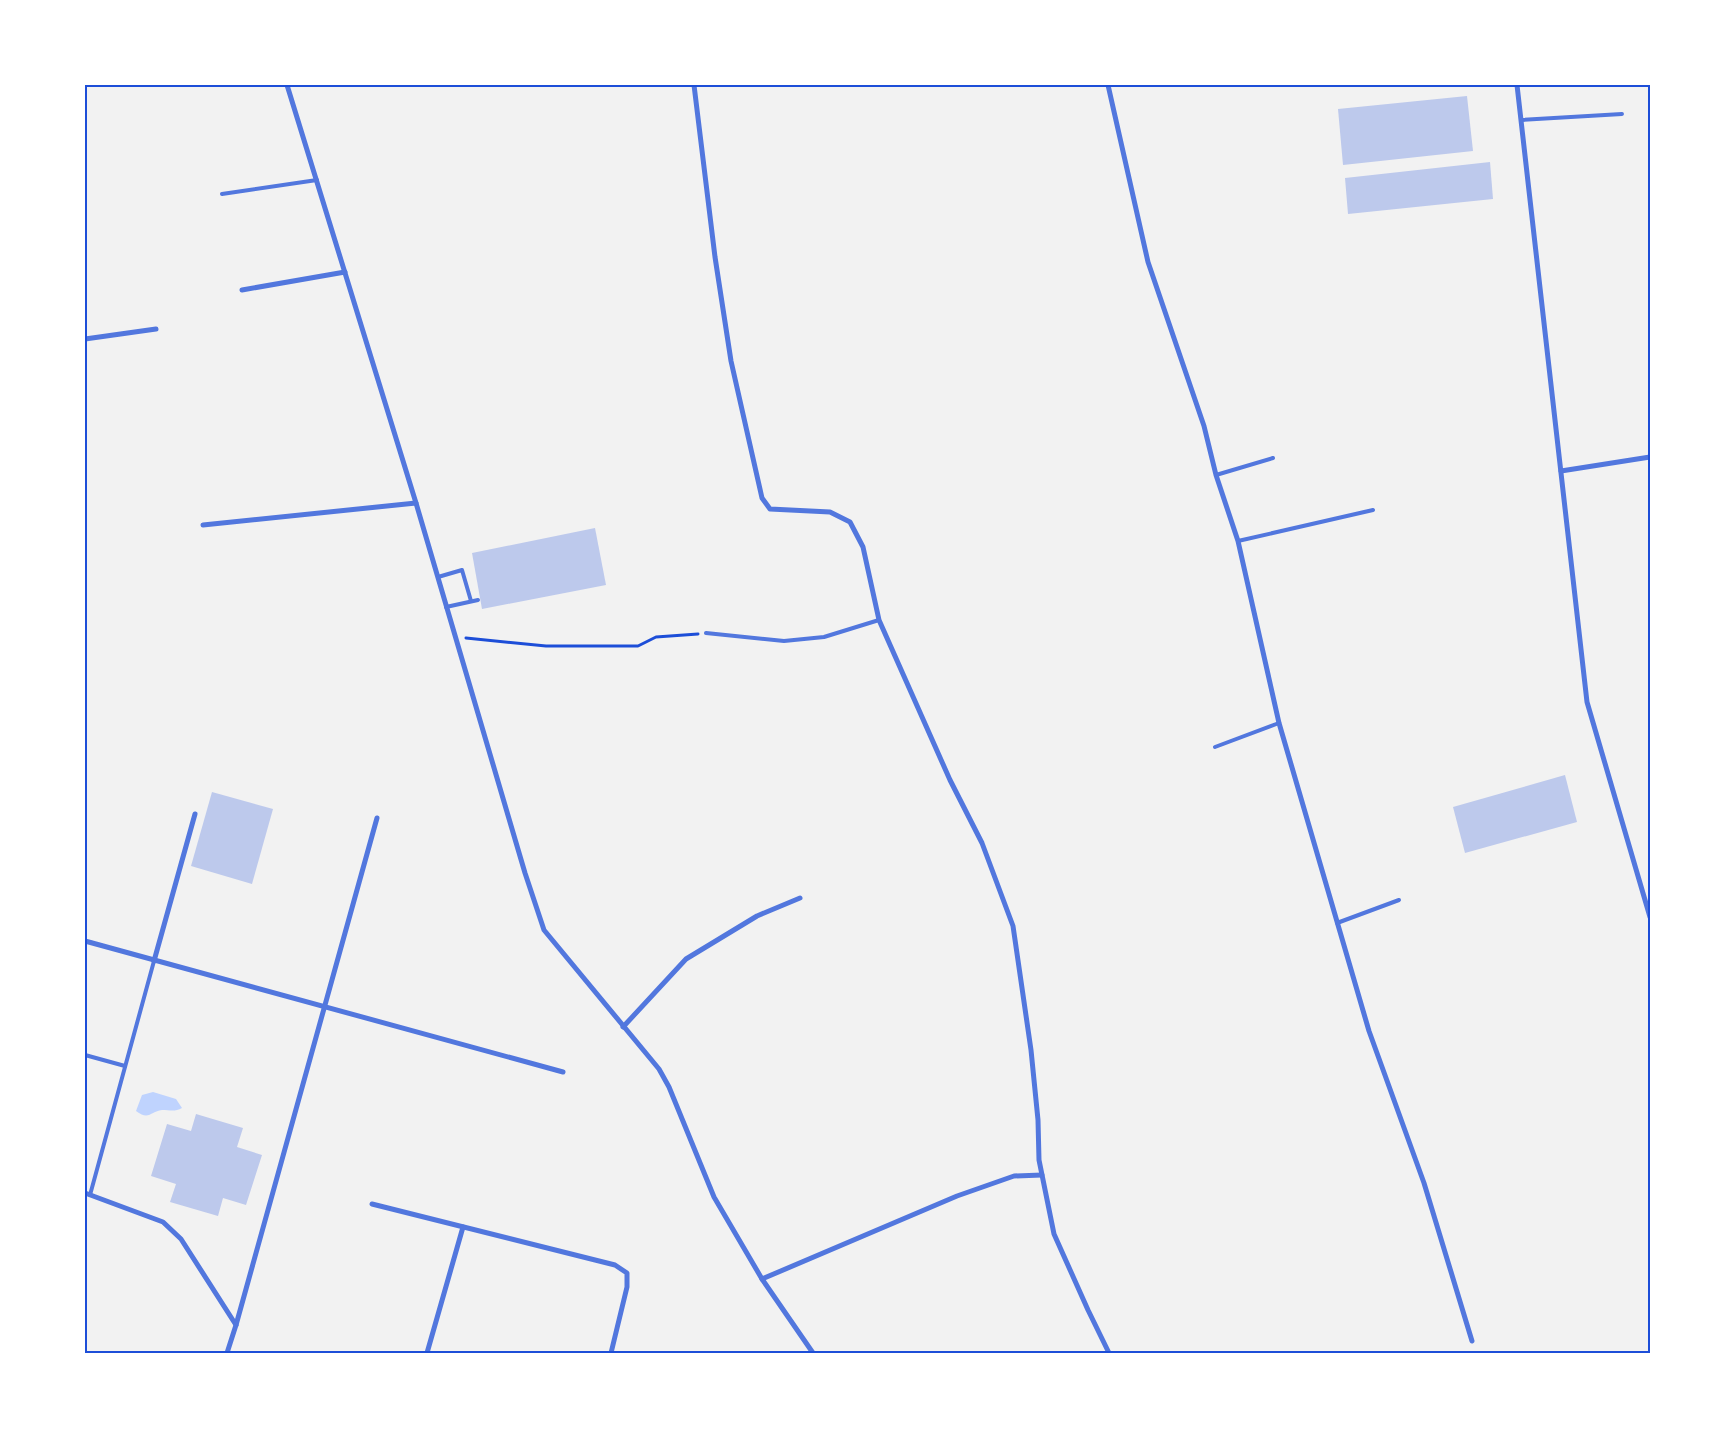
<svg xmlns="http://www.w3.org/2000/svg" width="1735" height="1438" font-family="Barlow,sans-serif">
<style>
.water{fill:#bfd3fe}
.building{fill:#bdc9ec}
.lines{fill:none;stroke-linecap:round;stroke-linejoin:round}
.path{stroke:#1d4ed8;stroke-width:3}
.service{stroke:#5277de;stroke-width:4}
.minor{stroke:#5277de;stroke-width:5}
.neatline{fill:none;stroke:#1d4ed8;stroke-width:2}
</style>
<rect width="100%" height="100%" fill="#f2f2f2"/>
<path class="water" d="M153 1092 176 1099 182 1108C175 1112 170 1110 162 1110 151 1111 149 1121 136 1111L142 1095Z"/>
<g class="building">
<path d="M1467 96 1473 151 1343 165 1338 109Z"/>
<path d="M1490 162 1493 199 1348 214 1345 178Z"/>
<path d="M595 528 606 585 482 609 472 553Z"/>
<path d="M1565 775 1577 822 1465 853 1453 807Z"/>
<path d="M212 792 273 809 252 884 191 866Z"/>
<path d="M196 1114 243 1128 237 1147 262 1155 246 1205 223 1198 218 1216 170 1202 176 1184 151 1176 167 1124 191 1131Z"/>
</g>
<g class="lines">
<path class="path" d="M466 638 546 646H638L656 637 698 634"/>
<g class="service">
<path d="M1521 120 1622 114"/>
<path d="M222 194 317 180"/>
<path d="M1216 475 1273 458"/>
<path d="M1238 541 1373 510"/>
<path d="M438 577 462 570 471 601"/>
<path d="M446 607 478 600"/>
<path d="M706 633 784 641 824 637 879 620"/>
<path d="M1215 747 1279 723"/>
<path d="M1337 923 1399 900"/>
<path d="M85 1055 125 1066"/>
<path d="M90 1195 154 961"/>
</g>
<g class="minor">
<path d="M287 85 416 503 525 873 544 930 659 1069 669 1087 714 1197 762 1279 813 1353"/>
<path d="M694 85 715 257 731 361 762 498 770 509 830 512 850 522 863 547 879 620 950 780 982 843 1013 926 1031 1050 1038 1120 1039 1160 1054 1234 1088 1310 1109 1353"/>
<path d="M1108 85 1148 262 1204 426 1216 475 1238 541 1279 723 1369 1031 1424 1183 1472 1341"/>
<path d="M1517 85 1587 702 1650 917"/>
<path d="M242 290 345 272"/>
<path d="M85 339 156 329"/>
<path d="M1561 471 1650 457"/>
<path d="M203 525 416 503"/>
<path d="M85 941 563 1072"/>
<path d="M154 961 195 814"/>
<path d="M623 1027 686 959 757 916 800 898"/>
<path d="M85 1193 163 1222 181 1239 236 1325"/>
<path d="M372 1204 615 1265 627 1273V1287L611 1353"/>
<path d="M762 1279 957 1196 1014 1176 1042 1175"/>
<path d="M227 1353 236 1325 377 818"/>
<path d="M427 1353 463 1227"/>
</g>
</g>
<rect width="1735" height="1438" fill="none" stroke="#ffffff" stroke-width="172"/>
<rect x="86" y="86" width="1563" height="1266" class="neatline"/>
</svg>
